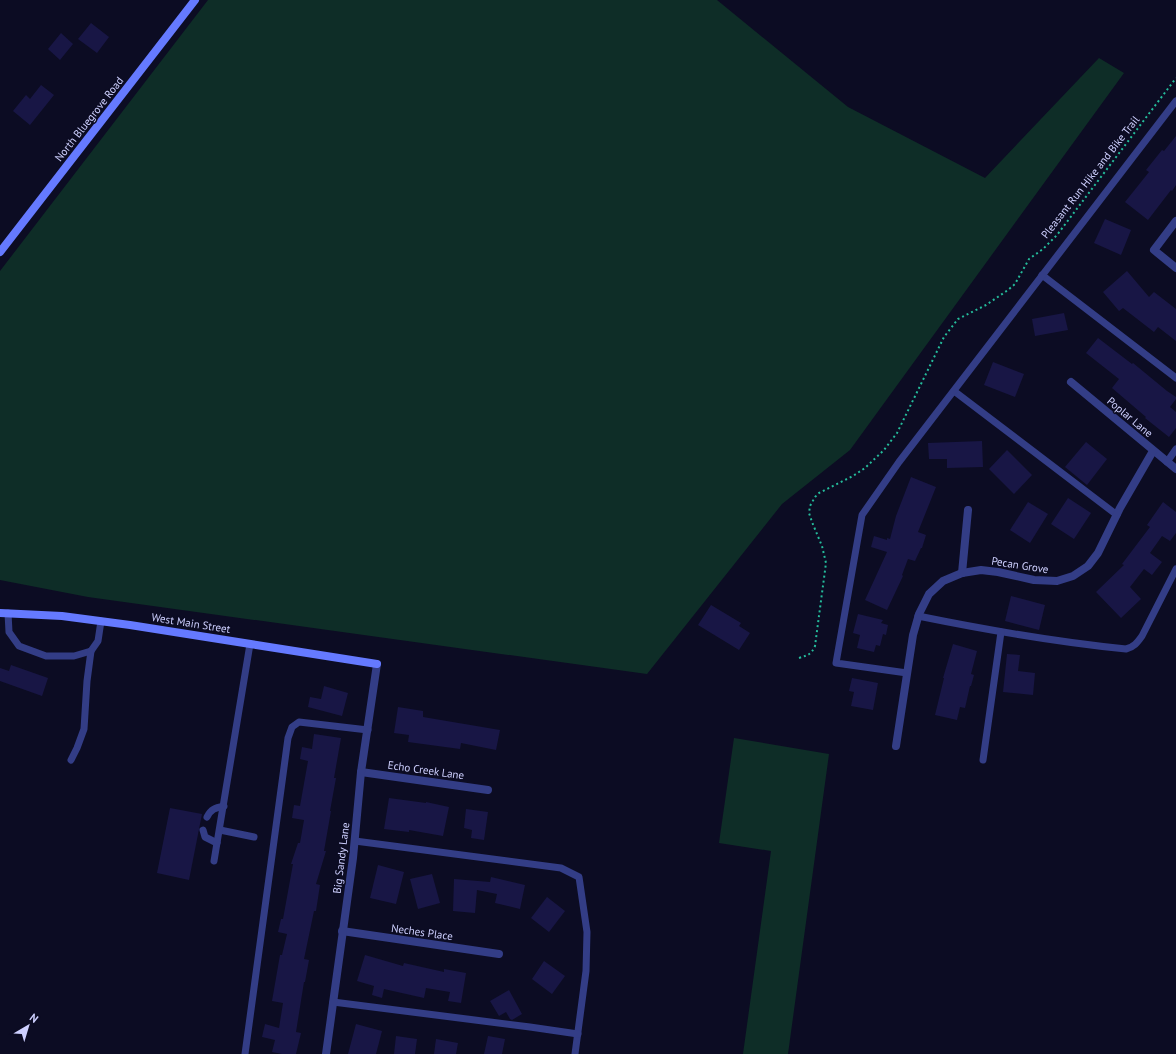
<svg xmlns="http://www.w3.org/2000/svg" width="1176" height="1054" font-family="'PT Sans',sans-serif">
<style>
.green{fill:#0e2d27}
.building{fill:#181645}
.lines{fill:none;stroke-linecap:round;stroke-linejoin:round}
.path{stroke:#25bc9b;stroke-width:2;stroke-dasharray:2 3;stroke-linecap:butt}
.lane{stroke:#333d86;stroke-width:7}
.street{stroke:#333d86;stroke-width:8}
.secondary{stroke:#657aff;stroke-width:8}
.labels{text-anchor:middle;stroke-width:3;stroke-linejoin:round;paint-order:stroke}
.street-label{font-size:11px;fill:#ced0ff;stroke:#0c0c23}
</style>
<rect width="100%" height="100%" fill="#0c0c23"/>
<g class="green">
<path d="M208 0H717L848 107 985 178 1099 58 1124 73 850 450 782 504 647 674 88 597 0 580V271Z"/>
<path d="M734 738 829 754 788 1054H743L771 851 719 843Z"/>
</g>
<g class="building">
<path d="M91 23 109 37 97 53 78 39Z"/>
<path d="M61 33 73 44 60 60 48 49Z"/>
<path d="M41 85 54 95 30 125 13 111 26 95 30 99Z"/>
<path d="M1176 136V185L1172 191 1171 190 1148 220 1125 202 1149 172 1146 170 1162 150 1164 151Z"/>
<path d="M1105 219 1131 230 1121 255 1094 243Z"/>
<path d="M1127 271 1149 297 1154 292 1176 309V341L1158 327 1154 332 1123 308 1119 311 1103 292Z"/>
<path d="M1064 313 1068 330 1035 336 1032 319Z"/>
<path d="M1098 338 1132 364 1133 363 1167 391 1176 397V399L1170 407 1176 412V428L1169 437 1145 418 1146 417 1112 388 1119 379 1086 353Z"/>
<path d="M993 362 1024 374 1015 397 984 385Z"/>
<path d="M982 441 983 467 947 468V459H929L928 443Z"/>
<path d="M1086 442 1107 459 1087 485 1065 467Z"/>
<path d="M1007 450 1032 475 1014 494 989 469Z"/>
<path d="M911 477 936 487 918 532 926 535 922 548H921L915 561 908 559 902 575 903 576 887 610 865 600 887 552 871 547 874 536 887 540V538L890 539 896 516Z"/>
<path d="M1068 498 1091 513 1074 539 1051 524Z"/>
<path d="M1028 502 1048 514 1030 543 1010 530Z"/>
<path d="M1163 502 1176 512V533L1170 541 1162 536 1150 553 1162 562 1152 575 1144 569 1130 587 1141 599 1121 618 1096 592 1124 565 1122 564 1150 527 1147 525Z"/>
<path d="M1011 596 1045 605 1039 630 1005 621Z"/>
<path d="M711 605 741 623 739 626 750 633 739 650 698 625Z"/>
<path d="M858 614 883 620 881 623 888 625 886 635 883 634 880 646 876 645 874 652 857 648 860 635 853 633Z"/>
<path d="M953 644 977 651 971 674 974 675 971 686H970L965 708 960 707 957 720 935 715 944 678H943Z"/>
<path d="M1007 654 1020 655 1018 671 1035 673 1033 695 1003 692Z"/>
<path d="M11 665 48 678 42 696 0 681V668L9 671Z"/>
<path d="M852 678 878 683 873 710 851 706 854 692 849 691Z"/>
<path d="M324 686 348 693 342 716 308 707 310 697 321 699Z"/>
<path d="M398 707 423 711V717L500 730 496 750 461 743 460 749 408 742 409 735 394 733Z"/>
<path d="M314 734 341 738 334 778H336L330 811H331L324 851H326L316 884 320 885 316 911H314L304 959 309 960 305 982H304L296 1032 301 1033 296 1054H282L272 1052 275 1040 262 1037 265 1024 279 1028 283 1003 272 1001 280 955H282L287 934 278 932 281 919H283L293 864H291L298 843H300L304 820 292 818 294 805 300 806 308 761 300 759 302 747 312 749Z"/>
<path d="M389 798 426 803V802L449 807 443 836 409 830V832L384 829Z"/>
<path d="M170 808 202 814 189 880 157 873Z"/>
<path d="M466 809 488 812 484 840 471 838 472 830 464 828Z"/>
<path d="M378 865 404 872 396 904 370 898Z"/>
<path d="M432 874 440 903 418 909 410 879Z"/>
<path d="M491 877 525 885 520 909 495 903 497 894 477 890 475 913 453 911 454 879 490 882Z"/>
<path d="M547 897 565 911 549 932 531 918Z"/>
<path d="M365 955 403 966 404 963 444 972V969L466 973 461 1003 448 1001 450 992 426 988 424 998 384 989 382 998 372 995 374 986 357 981Z"/>
<path d="M544 961 565 976 552 994 532 979Z"/>
<path d="M509 990 522 1014 512 1020 510 1019 506 1012 499 1016 490 1001Z"/>
<path d="M356 1024 382 1031 376 1054H348Z"/>
<path d="M396 1036 417 1039 415 1054H394Z"/>
<path d="M488 1036 505 1039 502 1054H484Z"/>
<path d="M436 1039 458 1043 456 1054H434Z"/>
</g>
<g class="lines">
<path class="path" d="M799 658C808 655 811 655 815 646L826 563 822 546 812 522 809 513 810 506 815 497 819 493 853 476 865 468 884 450 897 433 944 337 958 319 986 305 1008 290 1015 284 1029 259 1043 249 1057 235 1176 78"/>
<g class="lane">
<path d="M1042 275 1176 378"/>
<path d="M954 391 1117 515"/>
<path d="M1167 462 1176 449"/>
<path d="M8 613 9 632 19 646 46 656H74L91 651 98 641 101 621"/>
<path d="M918 616C987 630 1055 642 1126 649 1134 647 1137 643 1142 636L1176 569"/>
<path d="M907 673 836 663 862 515 899 462 1176 101"/>
<path d="M71 760 77 748 84 729 87 681 91 651"/>
<path d="M983 760 1001 632"/>
<path d="M207 817C211 809 215 808 224 806"/>
<path d="M203 830 205 837 217 843"/>
<path d="M220 830 254 837"/>
<path d="M355 841 561 868 579 877 587 932 586 971 575 1054"/>
<path d="M214 861 250 644"/>
<path d="M333 1002 530 1027 578 1034"/>
<path d="M245 1054 288 738 292 727 299 722 368 730"/>
</g>
<g class="street">
<path d="M1176 221 1154 250 1176 268"/>
<path d="M1071 382 1176 469"/>
<path d="M962 573 968 510"/>
<path d="M896 746 913 635 919 614 929 594 943 581 962 573 981 570 998 572 1034 580 1057 581 1073 576 1088 566 1098 553 1120 508 1153 451"/>
<path d="M361 772 488 790"/>
<path d="M342 931 499 954"/>
<path d="M326 1054 353 858 361 772 377 664"/>
</g>
<g class="secondary">
<path d="M0 252 195 0"/>
<path d="M0 613 62 616 130 625 377 664"/>
</g>
</g>
<g class="labels">
<g class="street-label">
<text transform="translate(89 119) rotate(-52)" y="4">North Bluegrove Road</text>
<text transform="translate(1090 177) rotate(-52)" y="4">Pleasant Run Hike and Bike Trail</text>
<text transform="translate(1130 417) rotate(40)" y="4">Poplar Lane</text>
<text transform="translate(1020 565) rotate(9)" y="4">Pecan Grove</text>
<text transform="translate(191 623) rotate(9)" y="4">West Main Street</text>
<text transform="translate(426 770) rotate(8)" y="4">Echo Creek Lane</text>
<text transform="translate(341 858) rotate(-83)" y="4">Big Sandy Lane</text>
<text transform="translate(422 932) rotate(8)" y="4">Neches Place</text>
</g>
</g>
<g transform="translate(28 1026) rotate(38)" stroke="#0c0c23" stroke-width="3" paint-order="stroke">
<path d="M0-3L7 15L0 10L-7 15Z" fill="#ced0ff"/>
<text y="-6" font-size="11" font-weight="bold" text-anchor="middle" fill="#ced0ff">N</text>
</g>
</svg>
